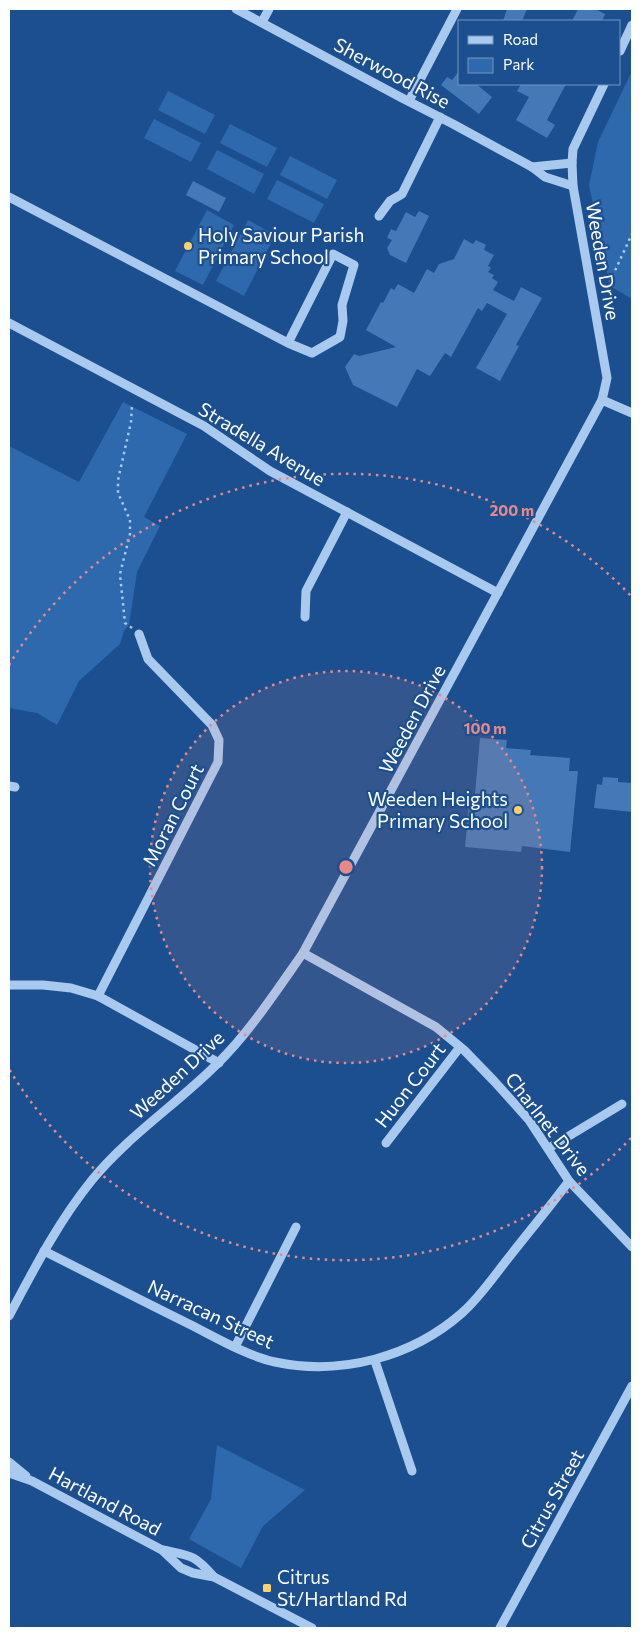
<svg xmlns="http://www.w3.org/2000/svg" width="641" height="1637" font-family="Commissioner,sans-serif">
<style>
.green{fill:#2e69ad}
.building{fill:#4478b7}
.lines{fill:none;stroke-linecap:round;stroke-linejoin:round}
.path{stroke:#a9c9ee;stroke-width:2.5;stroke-dasharray:2.5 4;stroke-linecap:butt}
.minor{stroke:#a9c9ee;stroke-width:9}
.ring{fill:none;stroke:#e88989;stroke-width:2.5;stroke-dasharray:2.5 5}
.poi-dot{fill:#ffd166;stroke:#1b4f8f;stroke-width:2}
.labels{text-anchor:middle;stroke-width:4.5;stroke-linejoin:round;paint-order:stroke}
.street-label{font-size:19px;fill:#fff;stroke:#1b4f8f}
.poi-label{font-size:19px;fill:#fff;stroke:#1b4f8f;text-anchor:start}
.centre{fill:#e88989;stroke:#1b4f8f;stroke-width:2.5}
.ring-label{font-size:15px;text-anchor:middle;font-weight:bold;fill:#e88989;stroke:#1b4f8f;stroke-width:4.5;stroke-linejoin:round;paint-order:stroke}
</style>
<rect width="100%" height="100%" fill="#1b4f8f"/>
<g class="green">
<path d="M632 71V299L610 286 589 185 598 142Z"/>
<path d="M168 91 215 115 205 134 158 110Z"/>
<path d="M154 119 201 143 191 162 144 138Z"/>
<path d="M230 124 277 148 267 167 220 143Z"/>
<path d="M217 150 264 174 254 194 207 169Z"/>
<path d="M290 156 337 180 327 199 280 175Z"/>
<path d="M277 180 324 204 314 223 267 199Z"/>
<path d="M207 210 234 225 203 285 175 271Z"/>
<path d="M248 220 275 235 244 296 216 281Z"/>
<path d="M123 402 187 434 144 517 160 526 137 572 129 625 124 631 120 644 79 681 57 725 37 713 9 708V446L79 482Z"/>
<path d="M217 1445 305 1490 263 1526 241 1568 189 1539 211 1499Z"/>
</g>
<g class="building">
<path d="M507 9H527L522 21H503Z"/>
<path d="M578 9H595L605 14 602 21H572Z"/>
<path d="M460 70V84H476L492 97 479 114 441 85 447 77 452 80Z"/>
<path d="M521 84H566L547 120 555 125 547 138 516 120 529 97 517 91Z"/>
<path d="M193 181 226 198 219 212 186 195Z"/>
<path d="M419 211 429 216 406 263 390 255 387 248 392 240 387 238 391 229 396 231 406 212 415 217Z"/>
<path d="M464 239 473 244 476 240 486 245 484 250 494 255 488 266 491 268 488 272 494 275 492 278 498 282 493 290 514 301 521 287 542 298 516 345 519 346 500 381 476 368 507 314 487 303 482 311 478 308 451 357 445 353 430 376 417 369 397 407 353 385 345 367 354 354 359 356 396 347 366 330 381 302 383 303 391 288 394 290 398 284 414 293 427 269 434 273 439 264 454 259Z"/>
<path d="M480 738 507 740 506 748 531 750 530 755 570 758 569 771H578L570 852 522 846 521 852 465 847 469 804 474 805Z"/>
<path d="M603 777 618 778V782L632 783V812L594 808 597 784 602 785Z"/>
</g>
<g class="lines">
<g class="path">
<path d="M607 288 632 234"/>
<path d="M132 628 125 623 120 574 130 534V520L118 493V480L131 422 132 404"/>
</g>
<g class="minor">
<path d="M236 9 402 98 453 124 532 167 545 177 573 186"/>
<path d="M262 22 269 9"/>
<path d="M620 51 632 25"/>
<path d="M409 101 457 9"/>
<path d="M532 167 572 163"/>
<path d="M9 197 288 343 312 353 340 337 343 321 342 305 354 265 333 254 288 343"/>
<path d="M379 216 390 201 402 194 440 117"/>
<path d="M9 323 204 426 270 471 498 593"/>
<path d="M602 400 632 413"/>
<path d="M305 617 306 591 347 512"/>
<path d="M9 786 15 787"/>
<path d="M303 953 436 1027 464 1050 494 1081 529 1120 569 1181 632 1247"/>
<path d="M9 985H43L71 988 98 996 219 1063"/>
<path d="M98 996 218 762 219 740 212 725 148 659 139 634"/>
<path d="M386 1143 460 1047"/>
<path d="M549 1148 622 1104"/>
<path d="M44 1251C92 1275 140 1300 189 1324 215 1337 247 1356 275 1362 341 1376 412 1357 462 1313 479 1298 492 1279 506 1261 527 1234 549 1208 569 1181"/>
<path d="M9 1316C34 1269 58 1222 92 1180 128 1136 177 1104 217 1064 249 1033 277 990 303 953L602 400 607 378 573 186 572 163 573 149 604 84"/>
<path d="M235 1347 296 1227"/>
<path d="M375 1361 412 1471"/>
<path d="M9 1462 26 1476"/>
<path d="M9 1473 32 1481 162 1550 181 1568 193 1573 214 1577 312 1628"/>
<path d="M163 1550C191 1556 194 1554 214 1577"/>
<path d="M500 1628 632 1386"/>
</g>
</g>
<circle cx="346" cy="867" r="196" fill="#e88989" fill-opacity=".12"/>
<g class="ring">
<circle cx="346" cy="867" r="196"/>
<path d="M631 1138A393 393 0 0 1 9 1069M9 665A393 393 0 0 1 631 596"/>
</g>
<g class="poi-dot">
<circle cx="188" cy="246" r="5"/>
<circle cx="518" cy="810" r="5"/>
<rect x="262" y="1583" width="10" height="10" rx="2.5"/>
</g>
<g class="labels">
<g class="street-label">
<text transform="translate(392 73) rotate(28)" y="7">Sherwood Rise</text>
<text transform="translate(603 261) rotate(80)" y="7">Weeden Drive</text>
<text transform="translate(262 444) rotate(31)" y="7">Stradella Avenue</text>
<text transform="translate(412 719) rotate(-62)" y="7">Weeden Drive</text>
<text transform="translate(173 815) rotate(-63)" y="7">Moran Court</text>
<text transform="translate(177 1075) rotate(-43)" y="7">Weeden Drive</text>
<text transform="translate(410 1085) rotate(-52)" y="7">Huon Court</text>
<text transform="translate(548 1124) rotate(52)" y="7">Charlnet Drive</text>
<text transform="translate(211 1314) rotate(25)" y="7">Narracan Street</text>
<text transform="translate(552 1499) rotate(-61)" y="7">Citrus Street</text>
<text transform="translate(105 1501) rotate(28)" y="7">Hartland Road</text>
</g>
<g class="poi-label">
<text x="198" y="242">Holy Saviour Parish<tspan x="198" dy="22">Primary School</tspan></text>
<text x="508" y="806" text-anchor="end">Weeden Heights<tspan x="508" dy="22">Primary School</tspan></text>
<text x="277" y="1584">Citrus<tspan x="277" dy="22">St/Hartland Rd</tspan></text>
</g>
</g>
<circle cx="346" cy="867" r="8" class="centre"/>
<g class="ring-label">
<text x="512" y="516">200 m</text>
<text x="485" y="734">100 m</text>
</g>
<rect width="641" height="1637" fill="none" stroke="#ffffff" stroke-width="20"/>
<rect x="458" y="20" width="162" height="65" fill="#1b4f8f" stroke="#7695bc"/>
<rect x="468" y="36" width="25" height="8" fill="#a9c9ee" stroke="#7695bc"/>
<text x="503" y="45" font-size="15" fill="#ffffff">Road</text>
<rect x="468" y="58" width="25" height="15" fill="#2e69ad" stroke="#7695bc"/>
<text x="503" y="70" font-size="15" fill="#ffffff">Park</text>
</svg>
